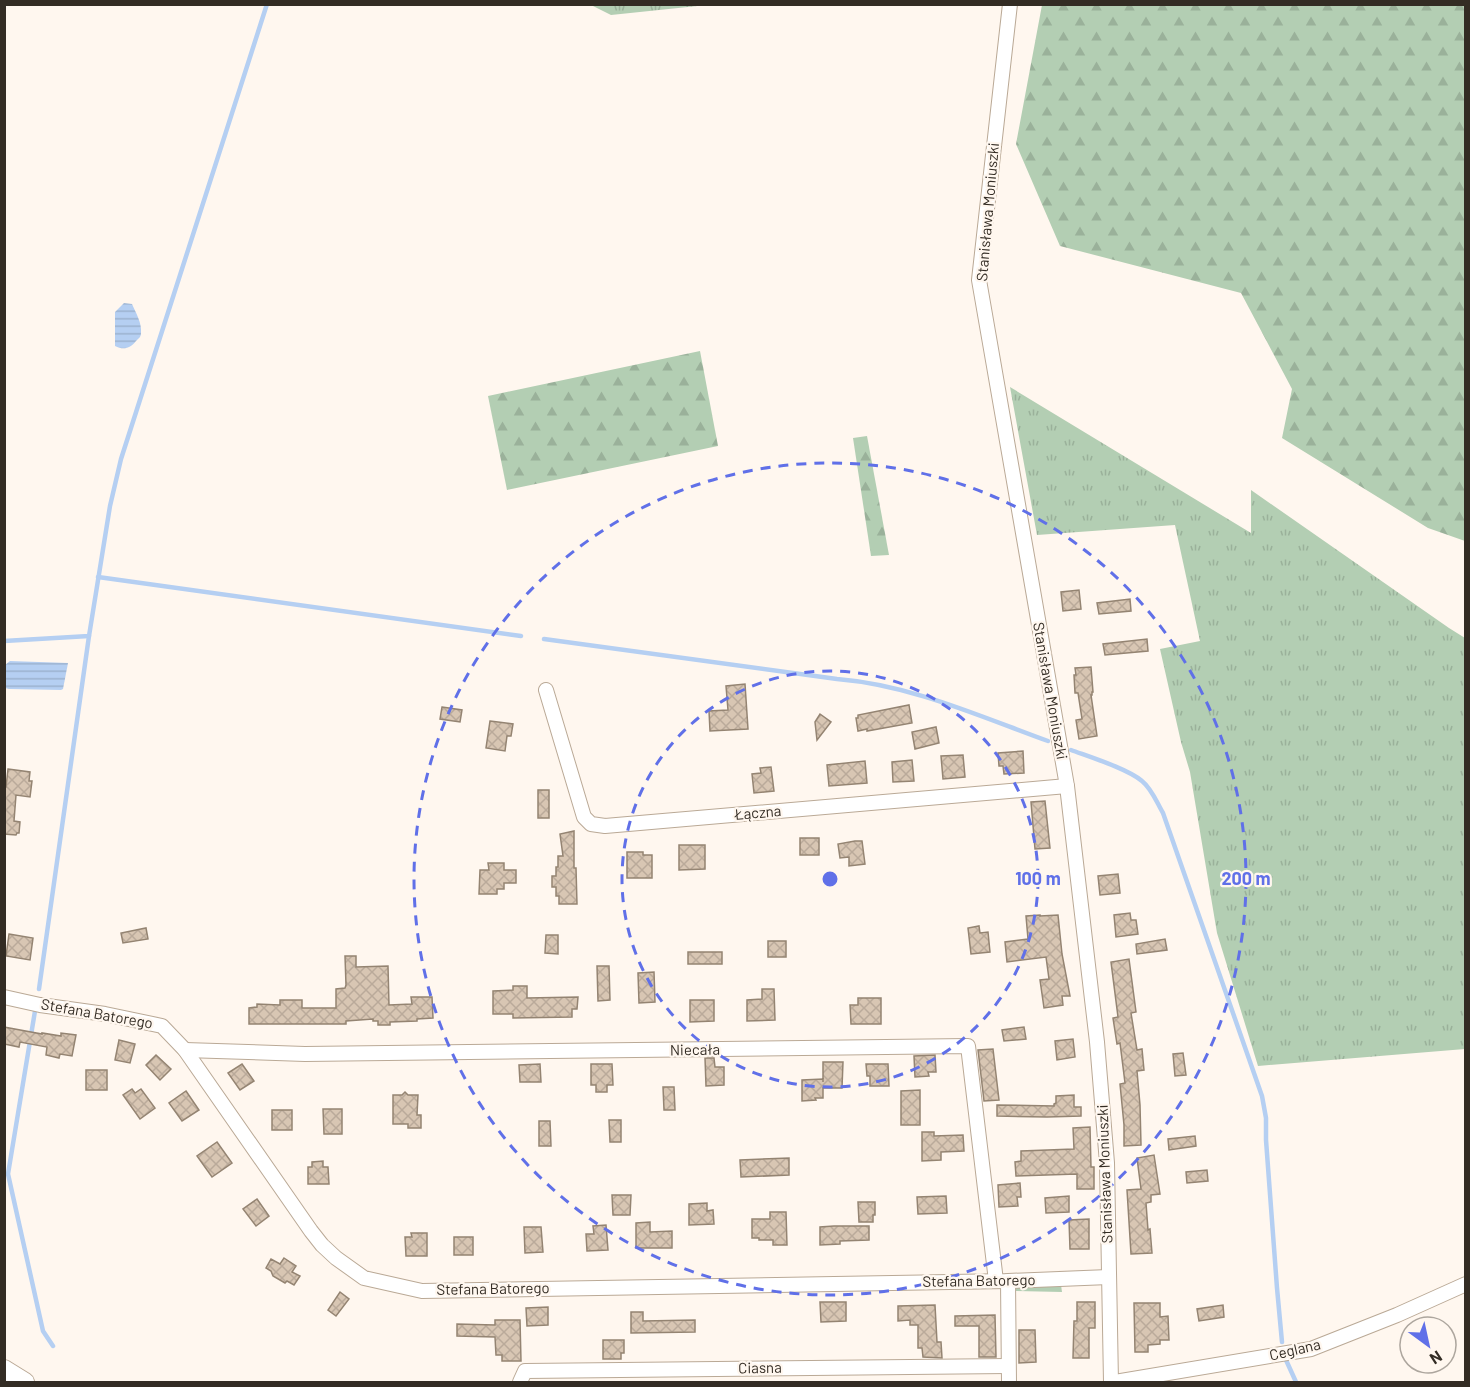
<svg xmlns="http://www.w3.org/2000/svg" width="1470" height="1387" font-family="Barlow,sans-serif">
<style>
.grass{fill:url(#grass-tufts)}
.forest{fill:url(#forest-firs)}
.water{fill:url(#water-rules)}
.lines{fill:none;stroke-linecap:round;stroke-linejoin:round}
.stream{stroke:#b5cff2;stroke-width:4.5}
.building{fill:url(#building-cross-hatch);stroke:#948472;stroke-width:1.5}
.street-casing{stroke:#baa996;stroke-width:16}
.secondary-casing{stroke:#baa996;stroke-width:20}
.street{stroke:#fff;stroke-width:14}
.secondary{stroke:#fff;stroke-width:18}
.ring{fill:none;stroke:#6070e8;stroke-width:3;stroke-dasharray:10 8}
.labels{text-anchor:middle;stroke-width:4.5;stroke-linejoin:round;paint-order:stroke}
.street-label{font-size:15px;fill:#332c24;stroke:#fff7ef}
.centre{fill:#6070e8;stroke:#fff7ef;stroke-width:3}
.ring-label{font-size:18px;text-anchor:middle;font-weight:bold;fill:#6070e8;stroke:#fff7ef;stroke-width:4.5;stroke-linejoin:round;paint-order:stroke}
</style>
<defs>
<pattern id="grass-tufts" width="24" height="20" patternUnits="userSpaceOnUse" patternTransform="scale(1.5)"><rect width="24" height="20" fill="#b3ceb3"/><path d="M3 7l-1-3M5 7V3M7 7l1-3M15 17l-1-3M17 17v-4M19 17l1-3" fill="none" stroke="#9ab19a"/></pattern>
<pattern id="forest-firs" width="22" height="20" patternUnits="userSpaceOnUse" patternTransform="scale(1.5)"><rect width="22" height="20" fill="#b3ceb3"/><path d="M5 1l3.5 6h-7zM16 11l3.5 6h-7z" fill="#9ab19a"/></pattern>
<pattern id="water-rules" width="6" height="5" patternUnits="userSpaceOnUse" patternTransform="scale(1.5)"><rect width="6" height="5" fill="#b5cff2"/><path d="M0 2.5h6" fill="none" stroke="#9cb2cf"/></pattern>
<pattern id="building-cross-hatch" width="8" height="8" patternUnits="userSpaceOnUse" patternTransform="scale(1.5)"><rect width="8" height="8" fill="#d8c6b3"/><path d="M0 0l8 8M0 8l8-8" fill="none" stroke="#baaa9a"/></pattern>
</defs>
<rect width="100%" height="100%" fill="#fff7ef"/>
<g class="grass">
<path d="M591 5H707L611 15Z"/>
<path d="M1010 387 1251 533V490L1449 628 1465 638V1049L1258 1066 1217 933 1190 772 1181 742 1160 649 1200 641 1175 525 1037 535Z"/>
<path d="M1061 1285 1062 1292 1014 1291 1017 1286Z"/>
</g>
<g class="forest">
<path d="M1042 5H1465V541L1428 528 1282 438 1292 389 1241 293 1060 246 1016 144Z"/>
<path d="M700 351 718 446 507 490 488 396Z"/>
<path d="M867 436 889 555 871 556 853 438Z"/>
</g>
<g class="water">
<path d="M124 303 132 304C136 313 142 323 141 333 141 337 139 338 136 341 130 349 123 350 115 346V312Z"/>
<path d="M10 661 68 663 63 689 61 690 9 689 5 688V665Z"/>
</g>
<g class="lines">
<g class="stream">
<path d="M98 577 521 636"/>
<path d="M544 639 837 679C911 685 979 716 1048 741"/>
<path d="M4 641 89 636 110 506 121 459 267 4"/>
<path d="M1071 750C1090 757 1128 769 1142 781 1152 789 1157 803 1163 813L1262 1096 1266 1118V1140L1277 1288 1282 1342"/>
<path d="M39 989 89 636"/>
<path d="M35 1011 8 1174 43 1331 53 1346"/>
<path d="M1286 1360 1296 1382"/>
</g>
</g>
<g class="building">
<path d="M1079 590 1081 609 1063 611 1061 592Z"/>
<path d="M1130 599 1131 611 1099 614 1097 603Z"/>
<path d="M1147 639 1148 651 1105 655 1103 644Z"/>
<path d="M1091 667 1093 692H1092V695H1091L1097 736 1079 739 1076 720 1082 719 1078 693H1075L1074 675H1076L1075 668Z"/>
<path d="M745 684 748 729 710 731 709 711 728 710 726 686Z"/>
<path d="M909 705 912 723 867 731V729L858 731 856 718H858V715Z"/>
<path d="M442 707 462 710 460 722 440 719Z"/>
<path d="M820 714 831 722 817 740 815 722Z"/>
<path d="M490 721 513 724 511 736H507L505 751 486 748Z"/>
<path d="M936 727 939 743 915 749 912 732Z"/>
<path d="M1023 751 1024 773 1004 774 1003 766H999L998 753Z"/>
<path d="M963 755 965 777 943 779 941 756Z"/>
<path d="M912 760 914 781 893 782 892 762Z"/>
<path d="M865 761 867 783 829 786 827 765Z"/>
<path d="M771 767 774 791 754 793 752 774 761 773 760 768Z"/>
<path d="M8 769 30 772 29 781H32L30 797 16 795 14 821 20 822 19 833H17L16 835 4 834V787H6Z"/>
<rect x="538" y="790" width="11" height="28"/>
<path d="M1045 801 1050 848 1035 849 1031 802Z"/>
<path d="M574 831V868H576L577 904H559V896H556V887H552V876H556V867H558V856H563L560 834Z"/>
<rect x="800" y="838" width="19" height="17"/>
<path d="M855 841H862L865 864 849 866V857L840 858 838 844Z"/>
<path d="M679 845H705V869L679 870Z"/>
<path d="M627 852H643V855H652V878H627Z"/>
<path d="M488 863H504V870H516V883H504V889H497V894H479L480 870H489Z"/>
<path d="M1118 874 1120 893 1100 895 1098 876Z"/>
<path d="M1130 913 1131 920H1136L1138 934 1116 937 1114 915Z"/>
<path d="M1040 915V916L1058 915 1062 954 1070 996H1062L1063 1005 1044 1008 1040 980 1049 979 1046 957 1007 962 1005 942 1028 939 1026 916Z"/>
<path d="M979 926 980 933 988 932 990 952 971 954 968 928Z"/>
<path d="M146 928 148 939 123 943 121 933Z"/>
<path d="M9 934 33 938 30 960 6 956Z"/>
<path d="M546 935H558V954L545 953Z"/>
<path d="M1165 939 1167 950 1137 954 1136 944Z"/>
<rect x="768" y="941" width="18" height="16"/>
<rect x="688" y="952" width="34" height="12"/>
<path d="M345 956H356V967L388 966 389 1005 412 1004 411 997H432L433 1018 417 1019V1021L390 1022V1025H378V1021H373V1019L346 1021V1024H249V1008L257 1007V1004L280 1005V1000H302V1008H336V989L345 988 346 985Z"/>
<path d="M1129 959 1136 1012 1131 1013 1137 1050 1142 1049 1144 1070 1137 1071 1140 1105 1141 1145 1124 1146V1125L1120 1084 1125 1083 1120 1043 1117 1044 1113 1018 1118 1017 1111 962Z"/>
<path d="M597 966H609L610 1000 598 1001Z"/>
<path d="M654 972 655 1002 639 1003 638 973Z"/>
<path d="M513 986H527V998L578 997 577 1009H572V1017L513 1018V1014H493V991L513 990Z"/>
<path d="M762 989H774L775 1020 747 1021V1000L762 999Z"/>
<path d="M858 998H881V1024H851L850 1005H858Z"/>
<path d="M690 1000H714V1021L690 1022Z"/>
<path d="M4 1027 42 1034V1033L61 1036V1033L76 1035 72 1056 60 1054 59 1058 46 1055 47 1047 20 1042 19 1047 4 1044Z"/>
<path d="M1024 1027 1026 1039 1004 1041 1002 1030Z"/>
<path d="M1073 1039 1075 1057 1057 1060 1055 1041Z"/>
<path d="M119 1040 135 1044 130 1063 115 1060Z"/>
<path d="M993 1049 999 1100 984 1101 978 1050Z"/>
<path d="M1183 1053 1186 1075 1175 1076 1173 1054Z"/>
<path d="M156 1055 171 1069 160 1080 146 1065Z"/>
<path d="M935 1055 936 1072H928L929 1076 915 1077 914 1056Z"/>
<path d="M705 1058H714L715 1067H724V1085L706 1086Z"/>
<path d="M823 1062H843L842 1088H823V1098H815L816 1100 802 1101V1080L823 1079V1082Z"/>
<path d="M242 1064 254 1081 240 1090 228 1073Z"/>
<path d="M540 1064 541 1082H520L519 1065Z"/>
<path d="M591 1064H612L613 1085H607V1092H596V1085H591Z"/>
<path d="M866 1064H888L889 1086H870V1076H867Z"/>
<rect x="86" y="1070" width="21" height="20"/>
<path d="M663 1087H674L675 1110H664Z"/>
<path d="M132 1089 135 1093 141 1089 155 1108 140 1119 123 1095Z"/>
<path d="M920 1090V1125H901V1091Z"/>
<path d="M186 1091 199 1110 182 1121 169 1103Z"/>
<path d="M405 1092 408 1095H418L417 1115H421V1128H408V1124H393V1095H402Z"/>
<path d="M1074 1095V1107H1081V1116L1047 1117 997 1116V1105L1054 1106V1104L1056 1103V1096Z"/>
<path d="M323 1109H342V1134H324Z"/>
<rect x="272" y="1110" width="20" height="20"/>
<path d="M609 1120H621V1142H610Z"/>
<path d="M539 1121H550L551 1146H539Z"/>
<path d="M1090 1127 1091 1167H1094V1189H1077V1174L1016 1176 1015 1162 1021 1161V1151L1074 1149 1073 1128Z"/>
<path d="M922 1132H934V1136L963 1135 964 1151 941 1152V1160L922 1161Z"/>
<path d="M1195 1136 1196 1146 1169 1150 1168 1139Z"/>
<path d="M217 1142 232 1163 212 1177 197 1156Z"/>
<path d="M1154 1155 1160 1194 1151 1195V1202L1146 1203 1148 1230 1150 1229 1152 1253 1131 1254 1127 1190 1141 1189 1137 1158Z"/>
<path d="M789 1158V1175L741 1177 740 1160Z"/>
<path d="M323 1161V1167H328L329 1184H308V1167H312V1162Z"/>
<path d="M1207 1170 1208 1181 1187 1183 1186 1172Z"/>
<path d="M1020 1183 1021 1197H1017L1018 1206 999 1207 998 1185Z"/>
<path d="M612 1195H631L630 1215H613Z"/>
<path d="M946 1196 947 1213 918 1214 917 1197Z"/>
<path d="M1069 1196V1212L1046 1213 1045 1198Z"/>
<path d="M257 1199 269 1216 256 1226 243 1209Z"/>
<path d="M858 1202H875V1215H873V1222H859Z"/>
<path d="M707 1203V1211L713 1210 714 1224 689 1225V1204Z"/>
<path d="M770 1212H786L787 1245H773V1240H759V1238H752V1219H770Z"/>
<path d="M1089 1219V1249H1070L1069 1220Z"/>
<path d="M650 1222V1232L672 1231V1248H636V1223Z"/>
<path d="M606 1225 608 1250 587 1251 586 1234H594L593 1226Z"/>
<path d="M834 1226H869V1240L840 1241V1244L820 1245V1227Z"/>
<path d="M524 1227H541L543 1252 525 1253Z"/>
<path d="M411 1233H427V1256H406L405 1237H412Z"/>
<rect x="454" y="1237" width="19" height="18"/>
<path d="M284 1258 296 1266 292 1272 300 1276 294 1285 287 1281 285 1283 273 1276 271 1271 266 1268 271 1259 280 1264Z"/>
<path d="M340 1292 349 1299 336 1316 328 1310Z"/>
<path d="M820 1302H846V1321L821 1322Z"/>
<path d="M1077 1302H1095V1328H1089V1358H1073L1074 1321H1077Z"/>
<path d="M1134 1303H1160V1317L1168 1316 1169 1340H1160V1344L1148 1345V1352H1135Z"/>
<path d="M935 1305 937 1342H941L942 1358 923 1357 922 1348H918V1325H910V1320L898 1321V1306Z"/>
<path d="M1223 1305 1224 1317 1199 1321 1197 1309Z"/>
<path d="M548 1307V1325L527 1326 526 1308Z"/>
<path d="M631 1312H643V1321L695 1320V1332L631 1333Z"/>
<path d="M995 1315 996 1357H979V1326H955V1316Z"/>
<path d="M495 1320H520L521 1361H502V1355H496L495 1337 457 1336V1324L495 1325Z"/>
<path d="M1019 1330H1035L1036 1362 1019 1363Z"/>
<path d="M603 1340H624V1353H621V1359H603Z"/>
</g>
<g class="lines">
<defs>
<g id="street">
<path d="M1010 4 979 280 1067 786 1097 1042 1107 1163 1111 1382"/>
<path d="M546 690 584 817 591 824 605 826 1067 786"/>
<path d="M4 997 40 1005 105 1014 162 1026 185 1050 311 1231 322 1245 336 1258 364 1278 422 1291 1008 1281 1109 1277"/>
<path d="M185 1050 305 1054 968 1046 996 1281"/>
<path d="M1008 1281 1009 1382"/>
<path d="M520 1382 525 1371 1008 1366"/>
<path d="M1115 1382 1311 1349 1397 1315 1466 1284"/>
</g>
<path id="secondary" d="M4 1369 25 1382"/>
</defs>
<use href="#street" class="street-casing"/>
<use href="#secondary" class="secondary-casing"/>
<use href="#street" class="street"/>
<use href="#secondary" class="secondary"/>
</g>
<g class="ring">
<circle cx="830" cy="879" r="208"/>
<circle cx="830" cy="879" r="416"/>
</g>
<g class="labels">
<g class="street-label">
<text transform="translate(988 212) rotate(-85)" y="5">Stanisława Moniuszki</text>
<text transform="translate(1050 691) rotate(80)" y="5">Stanisława Moniuszki</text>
<text transform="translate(758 813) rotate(-5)" y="5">Łączna</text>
<text transform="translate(97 1014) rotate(10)" y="5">Stefana Batorego</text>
<text transform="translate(695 1050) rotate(-1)" y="5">Niecała</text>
<text transform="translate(1105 1174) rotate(-92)" y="5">Stanisława Moniuszki</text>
<text transform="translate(979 1281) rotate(-1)" y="5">Stefana Batorego</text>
<text transform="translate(493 1289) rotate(-1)" y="5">Stefana Batorego</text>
<text transform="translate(1295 1350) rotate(-13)" y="5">Ceglana</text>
<text transform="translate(760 1368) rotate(-1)" y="5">Ciasna</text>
</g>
</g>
<circle cx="830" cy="879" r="9" class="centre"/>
<g class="ring-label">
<text x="1038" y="885">100 m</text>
<text x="1246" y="885">200 m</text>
</g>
<rect width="1470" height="1387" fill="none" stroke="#332c24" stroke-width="12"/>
<g transform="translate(1428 1345) rotate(147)"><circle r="28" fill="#fff7ef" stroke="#ada69e" stroke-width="1.5"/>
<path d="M0-4.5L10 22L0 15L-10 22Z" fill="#6070e8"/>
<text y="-9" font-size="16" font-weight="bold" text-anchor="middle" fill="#332c24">N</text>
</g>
</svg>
